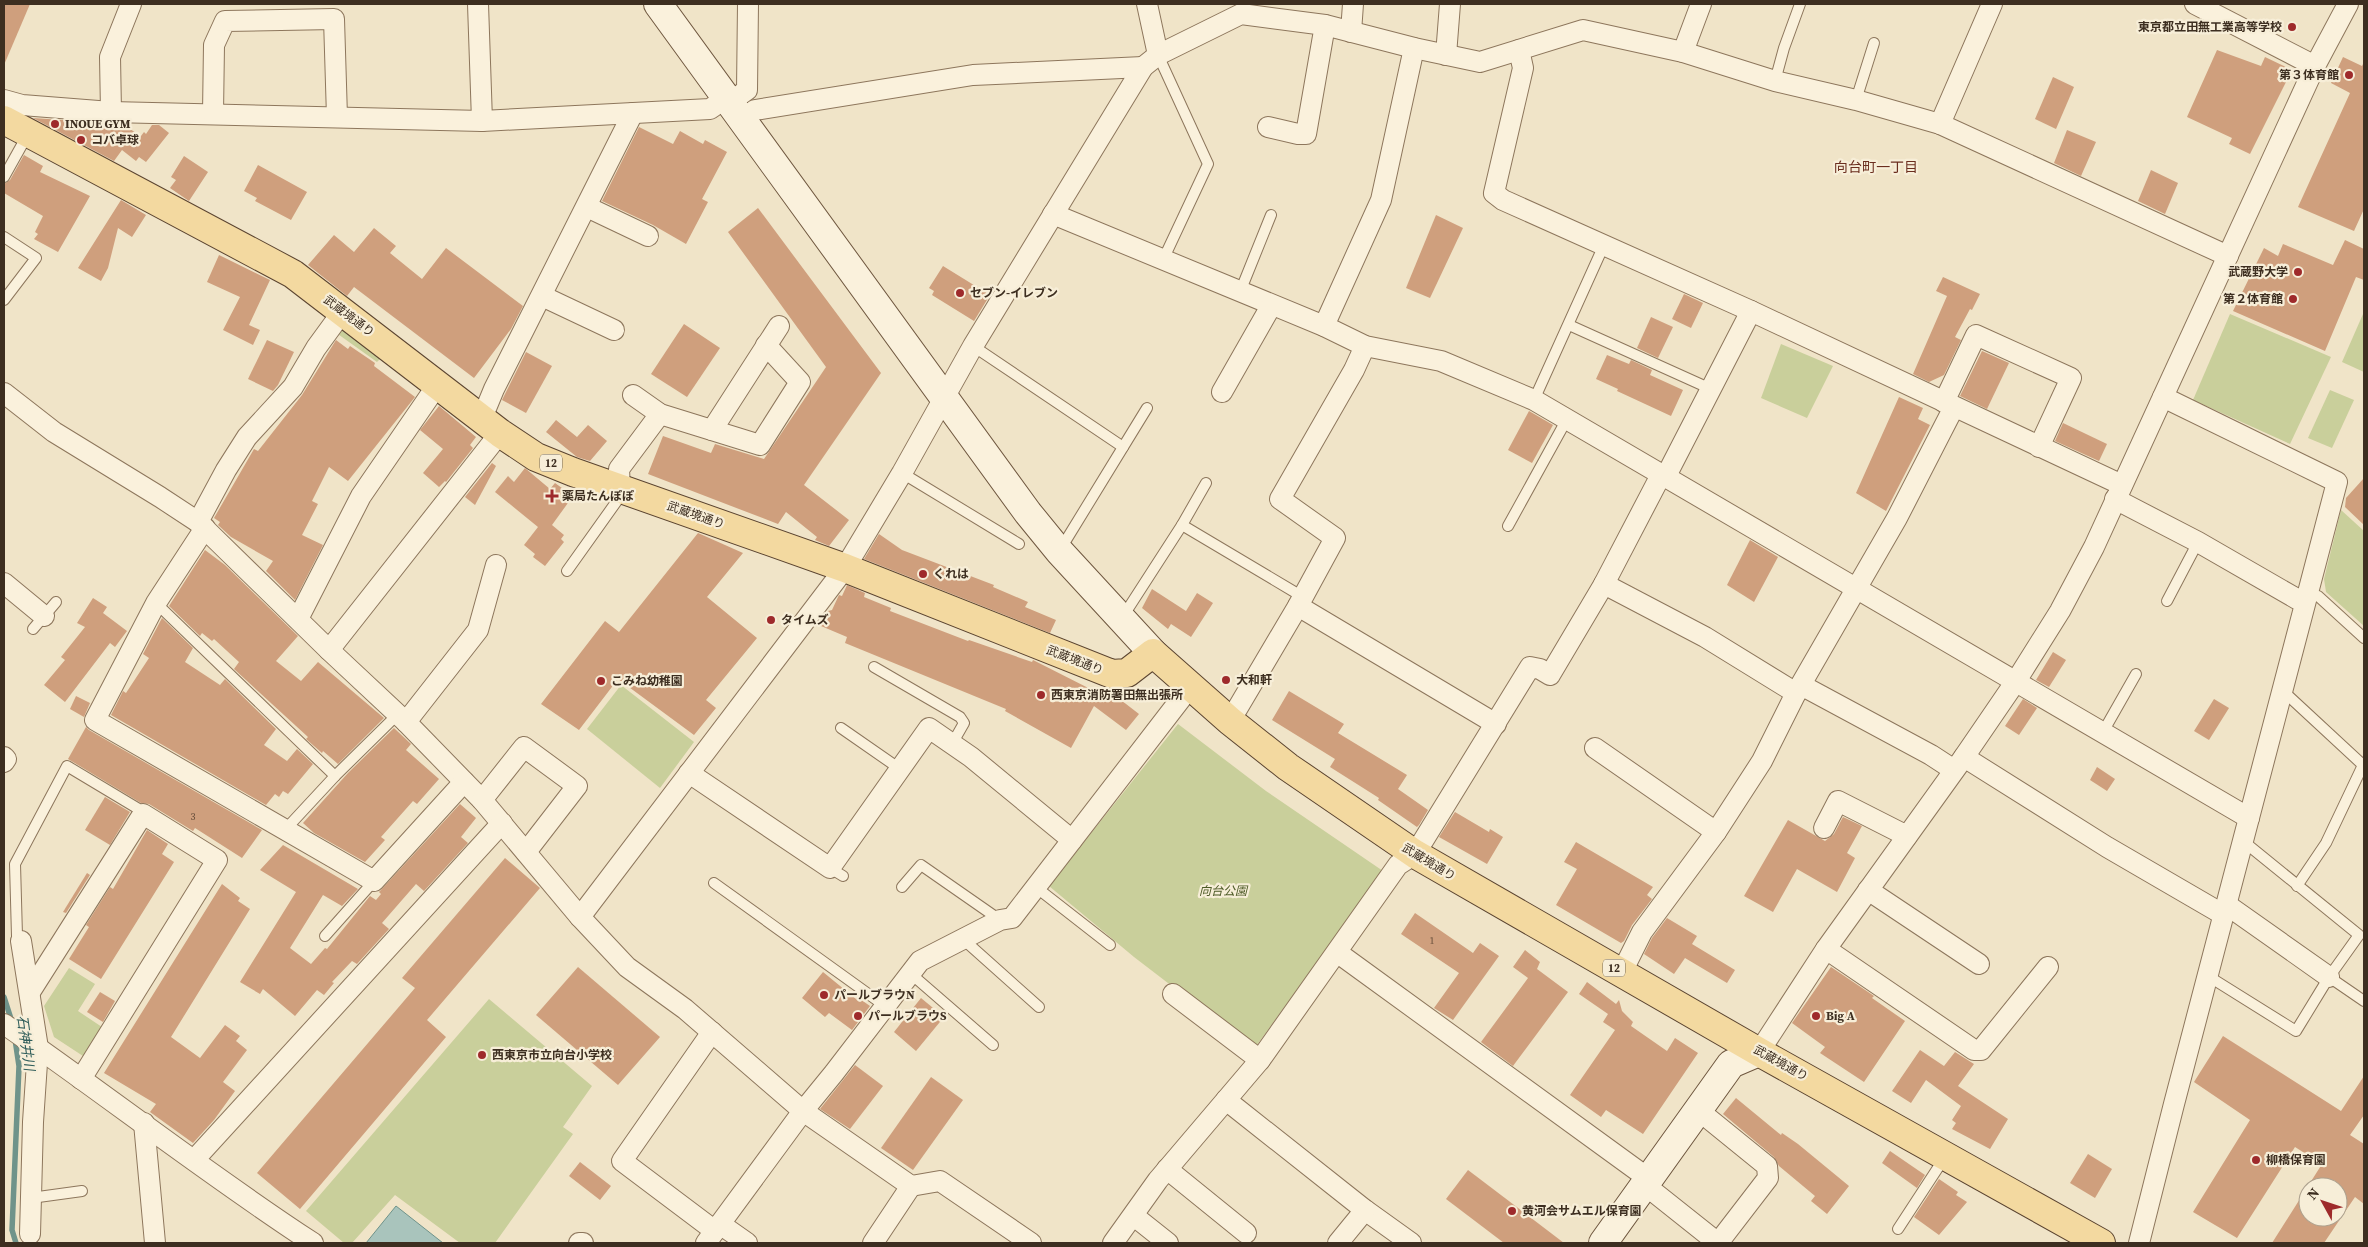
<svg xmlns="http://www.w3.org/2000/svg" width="2368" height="1247" font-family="'Source Serif 4','Noto Sans JP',serif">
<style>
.green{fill:#c9cf9b}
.water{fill:#a9c4bc;stroke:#6f938a}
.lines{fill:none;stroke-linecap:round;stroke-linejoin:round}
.stream{stroke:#6f938a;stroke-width:5.5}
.building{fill:#cf9f7d;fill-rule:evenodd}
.lane-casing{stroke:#8d765c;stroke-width:12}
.street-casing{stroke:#8d765c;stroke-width:22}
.secondary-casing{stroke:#6f573f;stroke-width:30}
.primary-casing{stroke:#5b4430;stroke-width:30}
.lane{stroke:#faf1dc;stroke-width:10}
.street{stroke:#faf1dc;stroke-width:20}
.secondary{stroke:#faf1dc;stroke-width:28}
.primary{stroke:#f3d9a0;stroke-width:28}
.poi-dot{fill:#9e2a2b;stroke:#f7eed8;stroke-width:2}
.labels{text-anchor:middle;stroke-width:4.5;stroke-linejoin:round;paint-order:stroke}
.number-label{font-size:10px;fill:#624a37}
.shield{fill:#f7eed8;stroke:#756857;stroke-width:1}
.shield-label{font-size:11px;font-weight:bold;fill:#3d2e20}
.poi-label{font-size:12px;font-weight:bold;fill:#3d2e20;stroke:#f7eed8;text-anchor:start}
.street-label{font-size:12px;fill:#3d2e20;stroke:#f7eed8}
.park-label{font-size:12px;font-style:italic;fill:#4d5a26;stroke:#f7eed8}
.neighbourhood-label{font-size:14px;fill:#6b2e1e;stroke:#f7eed8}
.water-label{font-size:14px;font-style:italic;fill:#2f5d5a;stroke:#f7eed8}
</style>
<rect width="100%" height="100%" fill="#f0e4c8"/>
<g class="green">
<path d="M2230 314 2331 357 2290 444 2193 400Z"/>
<path d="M2363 314H2364V372L2342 362Z"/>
<path d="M347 329 383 356 377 362 335 332Z"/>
<path d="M1781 344 1833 366 1807 418 1761 398Z"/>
<path d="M2330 390 2354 400 2332 448 2308 438Z"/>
<path d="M2341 510 2364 531V626L2326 592 2324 579Z"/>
<path d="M621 685 694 742 660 788 587 729Z"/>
<path d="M1178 724 1266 791 1383 871 1254 1049 1134 957 1049 886Z"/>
<path d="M69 968 95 984 78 1011 102 1027 83 1056 54 1037 44 1006Z"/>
<path d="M489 999 592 1086 563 1127 573 1134 495 1243H460L395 1195 352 1243H344L306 1211Z"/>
</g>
<path class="water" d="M396 1206 443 1243H366Z"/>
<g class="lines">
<g class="stream">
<path d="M4 997 12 1022"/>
<path d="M15 1039 19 1066 12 1230 16 1243"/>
</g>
</g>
<g class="building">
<path d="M4 4H30L4 65Z"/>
<path d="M2217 50 2261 66 2265 57 2292 70 2250 154 2229 144 2232 138 2187 117Z"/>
<path d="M2343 57 2362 66 2364 62V209L2354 231 2298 207 2350 93 2331 83Z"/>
<path d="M2053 77 2074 87 2056 129 2035 119Z"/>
<path d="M33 118 122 124 141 136 144 132 146 134 152 125H159L169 133 146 162 139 157 136 161 122 150 114 161Z"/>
<path d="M639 127 673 144 680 131 703 144 705 140 727 152 702 199 708 202 686 244 653 225 602 201Z"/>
<path d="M2067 130 2096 142 2081 176 2054 163Z"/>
<path d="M24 155 43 166 40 172 90 196 58 252 34 239 38 234 35 232 43 216 4 193V184L10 180Z"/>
<path d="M184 156 208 172 189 201 170 188 176 180 171 177Z"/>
<path d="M258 165 307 192 291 220 255 201 257 198 244 191Z"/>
<path d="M2151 170 2178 183 2165 214 2138 201Z"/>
<path d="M121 200 146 215 132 237 118 228 108 268 101 281 78 268Z"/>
<path d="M758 208 881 373 804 485 849 520 829 546 815 540 817 537 786 512 778 524 648 474 663 436 711 453 715 444 764 459 826 367 728 232Z"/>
<path d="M1436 215 1463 228 1430 298 1406 288Z"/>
<path d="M374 228 396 246 390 253 422 279 446 248 523 306 511 329 474 378 354 287 347 296 308 265 334 235 354 252Z"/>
<path d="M2345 240 2364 249V280L2356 277 2325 351 2233 311 2264 248 2278 256 2283 244 2333 265Z"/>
<path d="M219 255 270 280 249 325 260 330 253 345 223 330 240 297 207 282Z"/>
<path d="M943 266 990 295 974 321 932 295 934 291 929 288Z"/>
<path d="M1943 277 1980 294 1972 310 1970 309 1955 337 1961 340 1944 375 1929 382 1913 374 1947 296 1936 291Z"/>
<path d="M1684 294 1703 303 1691 328 1672 319Z"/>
<path d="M1651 317 1673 327 1658 358 1637 348Z"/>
<path d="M684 324 720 348 687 397 651 374Z"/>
<path d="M267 340 294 352 278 385 273 391 248 379Z"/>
<path d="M336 340 348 349 350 346 375 363 374 366 415 397 348 481 329 467 312 501 318 504 302 535 323 545 295 600 266 571 273 561 231 537 218 525 220 522 214 518 254 449 258 451 302 395Z"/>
<path d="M1982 351 2009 363 1987 409 1960 396Z"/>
<path d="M526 352 552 366 526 413 502 400Z"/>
<path d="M1607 355 1629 364 1631 360 1652 370 1650 375 1683 390 1671 416 1617 391 1618 389 1596 379Z"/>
<path d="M1899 397 1923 408 1918 419 1930 425 1886 511 1856 493Z"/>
<path d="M439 406 476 437 470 445 473 448 446 482 445 481 439 487 423 473 443 449 420 430Z"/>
<path d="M1529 411 1553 425 1532 463 1508 450Z"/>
<path d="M556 420 577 437 588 425 607 441 590 461 577 457 546 432Z"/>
<path d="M2063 423 2107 444 2099 461 2055 441Z"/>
<path d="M492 463 496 466 475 505 465 497Z"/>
<path d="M525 468 550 489 555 483 573 496 552 525 564 535 561 539 564 542 545 566 533 557 535 554 524 545 538 527 495 492 508 476 514 482Z"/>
<path d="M2364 478V525L2345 507 2346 498Z"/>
<path d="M698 533 743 553 707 597 757 638 706 700 716 708 694 735 618 679 579 730 541 704 605 621 619 632Z"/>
<path d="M879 534 902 550 994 585 993 587 1028 602 1025 607 1056 620 1050 633 864 559Z"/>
<path d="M1750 540 1778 557 1754 602 1727 585Z"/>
<path d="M205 550 225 565 298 636 276 661 301 681 318 662 384 718 338 764 323 751 322 753 306 739 308 737 234 669 239 662 214 639 212 641 202 633 200 636 169 606Z"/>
<path d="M847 585 865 593 864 597 891 608 890 611 968 641 969 640 1032 662 1033 660 1114 701 1117 697 1139 714 1126 730 1094 706 1071 748 1005 711 1006 709 845 643 847 637 821 626 828 611 832 610 838 597 839 595 842 596Z"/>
<path d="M1152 589 1186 611 1197 593 1213 603 1191 637 1171 624 1168 629 1142 608Z"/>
<path d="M93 598 107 607 103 613 127 631 115 647 110 643 65 702 44 685 65 660 61 657 85 627 77 623Z"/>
<path d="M162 618 193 648 185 662 220 685 225 679 276 729 264 745 287 761 297 749 313 764 288 794 283 791 279 797 275 794 266 805 111 715 123 691 126 693 149 658 143 654Z"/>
<path d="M2053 652 2066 660 2049 687 2036 680Z"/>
<path d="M1289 691 1344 724 1338 733 1407 775 1398 789 1428 810 1419 825 1417 827 1378 800 1379 798 1330 767 1335 759 1272 720Z"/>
<path d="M76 696 90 703 84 717 70 709Z"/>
<path d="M2023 699 2037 708 2019 735 2005 726Z"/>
<path d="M2214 699 2229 708 2209 740 2194 731Z"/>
<path d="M86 727 89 730 262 830 242 858 195 828 193 831 149 804 141 803 68 759Z"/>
<path d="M394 728 411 744 406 750 439 779 417 804 413 801 381 837 385 840 365 862 314 833 303 823 348 773Z"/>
<path d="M2097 767 2115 779 2107 791 2090 780Z"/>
<path d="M105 797 130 812 110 845 85 830Z"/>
<path d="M460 804 476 818 461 837 468 843 424 891 416 884 382 923 389 929 357 964 352 961 332 982 334 983 324 995 317 990 295 1016 263 989 260 994 240 982 296 892 260 870 283 845 358 889 342 906 323 895 290 948 311 964 325 948 327 949 370 896 376 900 381 894 379 892Z"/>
<path d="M1455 812 1489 832 1490 829 1503 837 1487 864 1439 837Z"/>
<path d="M1843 817 1862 826 1847 853 1855 858 1837 892 1797 869 1773 912 1744 896 1788 820 1825 841 1834 834Z"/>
<path d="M147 830 168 844 162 854 174 862 101 979 69 959 89 927 86 925 110 887 113 889Z"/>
<path d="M1576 842 1653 887 1647 895 1652 899 1632 925 1624 941 1621 943 1556 905 1577 869 1564 862Z"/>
<path d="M505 858 540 888 427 1020 446 1037 300 1209 257 1173 415 988 402 978Z"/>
<path d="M87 873 90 875 66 913 63 912Z"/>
<path d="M222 884 240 898 238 901 250 909 171 1037 200 1058 225 1025 240 1036 236 1041 247 1050 223 1082 235 1091 214 1120 193 1143 150 1112 156 1104 104 1073Z"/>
<path d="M1415 913 1473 953 1480 943 1499 956 1453 1020 1434 1008 1459 973 1401 934Z"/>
<path d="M1667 918 1697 936 1692 944 1735 970 1727 983 1685 958 1674 974 1644 954 1652 938Z"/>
<path d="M1525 950 1540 962 1537 969 1568 992 1513 1066 1481 1042 1528 978 1513 967Z"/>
<path d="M578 967 660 1037 618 1085 536 1015Z"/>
<path d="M1831 967 1874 996 1872 998 1905 1021 1864 1082 1820 1053 1825 1047 1792 1023Z"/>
<path d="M823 972 856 999 857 997 870 1006 852 1030 829 1013 825 1017 802 998Z"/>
<path d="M1587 982 1616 1004 1619 1000 1622 1011 1633 1022 1631 1026 1667 1051 1675 1038 1698 1053 1643 1134 1606 1110 1601 1117 1570 1095 1615 1030 1603 1022 1608 1014 1579 994Z"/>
<path d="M100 992 115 1001 103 1022 87 1012Z"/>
<path d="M921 998 944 1017 916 1051 894 1032Z"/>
<path d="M2223 1036 2341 1111 2364 1076V1115L2350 1135 2364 1144V1204L2355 1197 2324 1243H2272L2322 1164 2295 1147 2237 1238 2193 1212 2250 1120 2194 1082ZM2308 1187H2338V1217H2308Z"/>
<path d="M1920 1050 1944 1066 1955 1052 1974 1064 1958 1086 2008 1119 1990 1149 1952 1129 1956 1123 1952 1120 1961 1106 1926 1080 1911 1103 1892 1091Z"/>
<path d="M855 1065 883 1086 850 1129 820 1109Z"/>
<path d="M931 1077 963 1100 913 1170 881 1148Z"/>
<path d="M1736 1098 1781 1135 1782 1133 1798 1144 1849 1186 1827 1214 1811 1201 1815 1196 1779 1166 1774 1157 1723 1114Z"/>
<path d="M1890 1151 1925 1175 1917 1188 1882 1163Z"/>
<path d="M2088 1154 2112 1169 2095 1198 2070 1183Z"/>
<path d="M580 1162 611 1186 600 1200 569 1176Z"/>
<path d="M1468 1170 1564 1243H1504L1446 1199Z"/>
<path d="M1939 1179 1958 1192 1956 1195 1967 1202 1939 1235 1914 1217Z"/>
</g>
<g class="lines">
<defs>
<g id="lane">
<path d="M1158 55 1208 164 1163 260"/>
<path d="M1775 81 1784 48 1800 4"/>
<path d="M1856 100 1874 43"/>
<path d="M4 177 28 134"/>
<path d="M4 237 36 258 4 300"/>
<path d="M1240 292 1271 215"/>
<path d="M1569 325 1711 389"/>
<path d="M973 346 1123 447"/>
<path d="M1534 400 1604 245"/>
<path d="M902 473 1019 544"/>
<path d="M1182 525 1303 597"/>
<path d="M1508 526 1567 419"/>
<path d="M1060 550 1147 408"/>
<path d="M567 571 624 491"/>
<path d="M2306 597 2318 596 2364 638"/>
<path d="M2167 601 2198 542"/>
<path d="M156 603 335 776"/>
<path d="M1122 618 1182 525 1206 483"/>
<path d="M33 629 56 602"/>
<path d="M874 667 960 717 964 723 952 744"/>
<path d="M2282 690 2364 766"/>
<path d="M841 728 900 769"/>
<path d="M2103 732 2136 674"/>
<path d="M284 831 335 776 397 715"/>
<path d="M830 868 843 876"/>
<path d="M714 883 885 1006"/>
<path d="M2297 886 2326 843 2363 765"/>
<path d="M902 887 921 865 1000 920"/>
<path d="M1037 888 1110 945"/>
<path d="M325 936 374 881"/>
<path d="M964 940 1039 1007"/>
<path d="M21 941 17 936 15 864 67 766 137 808 143 814"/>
<path d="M910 973 993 1045"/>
<path d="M2208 976 2296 1031 2329 977 2359 935 2243 841"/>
<path d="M2329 977 2364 1001"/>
<path d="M31 1198 82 1191"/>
<path d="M1898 1229 1945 1157"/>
</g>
<g id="street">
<path d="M478 4 482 121"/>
<path d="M1147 4 1158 55"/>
<path d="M2195 4 2315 66"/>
<path d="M1351 32 1353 4"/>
<path d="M1519 50 1523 68 1494 193 1503 200 1751 311 2122 485"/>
<path d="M1683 52 1701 4"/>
<path d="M1446 55 1450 4"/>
<path d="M4 100 22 105 111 112 482 121 710 109 726 98"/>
<path d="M729 103 747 90 748 4"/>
<path d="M111 112 110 57 131 4"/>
<path d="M213 113 214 45 225 21 334 19 337 117"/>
<path d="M741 120 755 110 973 75 1143 67"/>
<path d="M1940 124 1992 4"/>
<path d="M1268 127 1298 134H1306L1325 25"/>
<path d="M587 207 648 236"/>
<path d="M1053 214 1324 326 1365 346 1441 361 1534 400 2249 818"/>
<path d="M542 296 614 330"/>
<path d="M1324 326 1381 200 1414 48"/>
<path d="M1222 392 1271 306"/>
<path d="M4 393 54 432 160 497 198 522 329 650 406 722 482 800 580 917 627 967 685 1009 803 1111 911 1186 940 1181 1031 1243"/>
<path d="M633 395 660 414 760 445 800 382 766 345"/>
<path d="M1944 402 1976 335 2071 378 2039 447"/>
<path d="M482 418 494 389 633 113"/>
<path d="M712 430 779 326"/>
<path d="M1666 476 1751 311"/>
<path d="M620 489 619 469 660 414"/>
<path d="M2115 499 2198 542 2297 599 2306 597"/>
<path d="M198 522 226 470 247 437 293 387 316 348 343 311"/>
<path d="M205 528 156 603 95 720 374 881 464 782"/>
<path d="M4 583 44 616"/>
<path d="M1604 584 1705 637 1796 693"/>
<path d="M1298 606 1496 724"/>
<path d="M298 619 361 496 438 384"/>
<path d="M329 650 500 433"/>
<path d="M1801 685 1931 755 1954 770"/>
<path d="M1230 721 1298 606 1335 538 1280 499 1354 370 1365 346"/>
<path d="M406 722 478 630 496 565"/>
<path d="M1595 748 1716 832"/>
<path d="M4 757 6 759 4 762"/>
<path d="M1964 757 2107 847 2224 915"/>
<path d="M689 773 830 868 929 728 971 757 1072 840"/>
<path d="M482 800 524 747 577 786 526 852"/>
<path d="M1824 828 1838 801 1907 836"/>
<path d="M1868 890 1979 964"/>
<path d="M2227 905 2329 977"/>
<path d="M580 917 845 568 902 473 973 346 1143 67 1158 55 1241 14 1325 25 1414 48 1480 62 1583 30 1683 52 1775 81 1856 100 1940 124 2228 256"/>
<path d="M21 941 38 1048 33 1122 30 1234"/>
<path d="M1826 949 1974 1050H1981L2048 967"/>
<path d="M1338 953 1649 1179"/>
<path d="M1622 972 1642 932 1716 832 1762 761 1796 693 1897 518 1954 407"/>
<path d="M30 992 143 814 217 860 81 1079"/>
<path d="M1173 994 1260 1060"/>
<path d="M4 1024C108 1096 207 1174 313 1243"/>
<path d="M712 1032 622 1161 715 1231"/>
<path d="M1759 1052 1826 949 1964 757 2016 681 2060 611 2094 547 2315 66 2348 4"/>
<path d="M1226 1100 1365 1210 1411 1243"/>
<path d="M1698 1110 1767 1166 1768 1178 1718 1243"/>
<path d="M144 1123 155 1243"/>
<path d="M194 1160 502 823"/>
<path d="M1167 1169 1246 1233"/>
<path d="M1645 1185 1718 1243"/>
<path d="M1134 1216 1168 1243"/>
<path d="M720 1224 747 1243"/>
<path d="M579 1243H583"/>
<path d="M706 1243 803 1111 834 1073 920 961 1000 920 1012 918 1190 687"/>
<path d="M873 1243 911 1186"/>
<path d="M1113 1243 1158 1180 1260 1060 1398 865 1415 854 1530 667 1540 669 1550 675 1604 584 1662 473"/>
<path d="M1338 1243 1365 1210"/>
<path d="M2139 1243 2174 1104 2337 482 2163 397"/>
</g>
<g id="secondary">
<path d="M658 4 1028 513 1059 551 1153 653"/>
<path d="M1603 1243 1731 1064 1759 1052"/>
</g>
<path id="primary" d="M4 120 293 274 500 433 536 457 573 472 845 568 1112 674 1127 673 1153 653 1230 721 1288 767 1415 854 1759 1052 2101 1243"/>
</defs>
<use href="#lane" class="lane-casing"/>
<use href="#street" class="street-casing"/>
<use href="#secondary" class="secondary-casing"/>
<use href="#primary" class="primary-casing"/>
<use href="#lane" class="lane"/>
<use href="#street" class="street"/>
<use href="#secondary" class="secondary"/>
<use href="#primary" class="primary"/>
</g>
<g class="poi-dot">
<circle cx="2292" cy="27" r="5"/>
<circle cx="2349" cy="75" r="5"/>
<circle cx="55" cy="124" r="5"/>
<circle cx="81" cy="140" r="5"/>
<circle cx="2298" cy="272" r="5"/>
<circle cx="960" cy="293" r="5"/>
<circle cx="2293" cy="299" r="5"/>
<path d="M549.5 488.5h5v5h5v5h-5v5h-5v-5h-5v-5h5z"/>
<circle cx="923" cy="574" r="5"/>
<circle cx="771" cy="620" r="5"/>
<circle cx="1226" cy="680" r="5"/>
<circle cx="601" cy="681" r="5"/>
<circle cx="1041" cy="695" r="5"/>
<circle cx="824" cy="995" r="5"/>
<circle cx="858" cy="1016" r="5"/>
<circle cx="1816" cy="1016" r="5"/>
<circle cx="482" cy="1055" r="5"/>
<circle cx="2256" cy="1160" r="5"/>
<circle cx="1512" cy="1211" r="5"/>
</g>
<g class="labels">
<g class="number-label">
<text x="193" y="820">3</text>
<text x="1432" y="944">1</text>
</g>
<g class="shield">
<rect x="540" y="454.5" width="22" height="17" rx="4"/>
<rect x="1603" y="959.5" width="22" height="17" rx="4"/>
</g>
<g class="shield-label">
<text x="551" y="467">12</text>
<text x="1614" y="972">12</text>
</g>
<g class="poi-label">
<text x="2282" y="31" text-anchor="end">東京都立田無工業高等学校</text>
<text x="2339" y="79" text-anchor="end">第３体育館</text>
<text x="65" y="128">INOUE GYM</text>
<text x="91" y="144">コバ卓球</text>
<text x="2288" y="276" text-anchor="end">武蔵野大学</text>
<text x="970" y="297">セブン-イレブン</text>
<text x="2283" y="303" text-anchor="end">第２体育館</text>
<text x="562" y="500">薬局たんぽぽ</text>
<text x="933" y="578">くれは</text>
<text x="781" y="624">タイムズ</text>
<text x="1236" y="684">大和軒</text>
<text x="611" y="685">こみね幼稚園</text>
<text x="1051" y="699">西東京消防署田無出張所</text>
<text x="834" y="999">パールブラウN</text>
<text x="868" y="1020">パールブラウS</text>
<text x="1826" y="1020">Big A</text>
<text x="492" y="1059">西東京市立向台小学校</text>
<text x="2266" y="1164">柳橋保育園</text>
<text x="1522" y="1215">黄河会サムエル保育園</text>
</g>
<g class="street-label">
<text transform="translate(349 316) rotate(37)" y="4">武蔵境通り</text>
<text transform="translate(696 515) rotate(19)" y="4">武蔵境通り</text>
<text transform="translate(1075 660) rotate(21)" y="4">武蔵境通り</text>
<text transform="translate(1429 862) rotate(31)" y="4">武蔵境通り</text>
<text transform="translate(1781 1063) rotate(29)" y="4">武蔵境通り</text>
</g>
<g class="park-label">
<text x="1223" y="895">向台公園</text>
</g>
<g class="neighbourhood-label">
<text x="1876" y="172">向台町一丁目</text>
</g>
<g class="water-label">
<text transform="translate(26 1043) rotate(82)" y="5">石神井川</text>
</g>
</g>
<rect width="2368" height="1247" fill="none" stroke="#3d2e20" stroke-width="10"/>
<g transform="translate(2323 1202) rotate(310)"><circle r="24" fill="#f7eed8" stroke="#ada18e"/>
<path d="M0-4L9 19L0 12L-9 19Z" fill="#9e2a2b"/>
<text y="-8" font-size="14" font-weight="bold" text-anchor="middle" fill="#3d2e20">N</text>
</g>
</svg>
